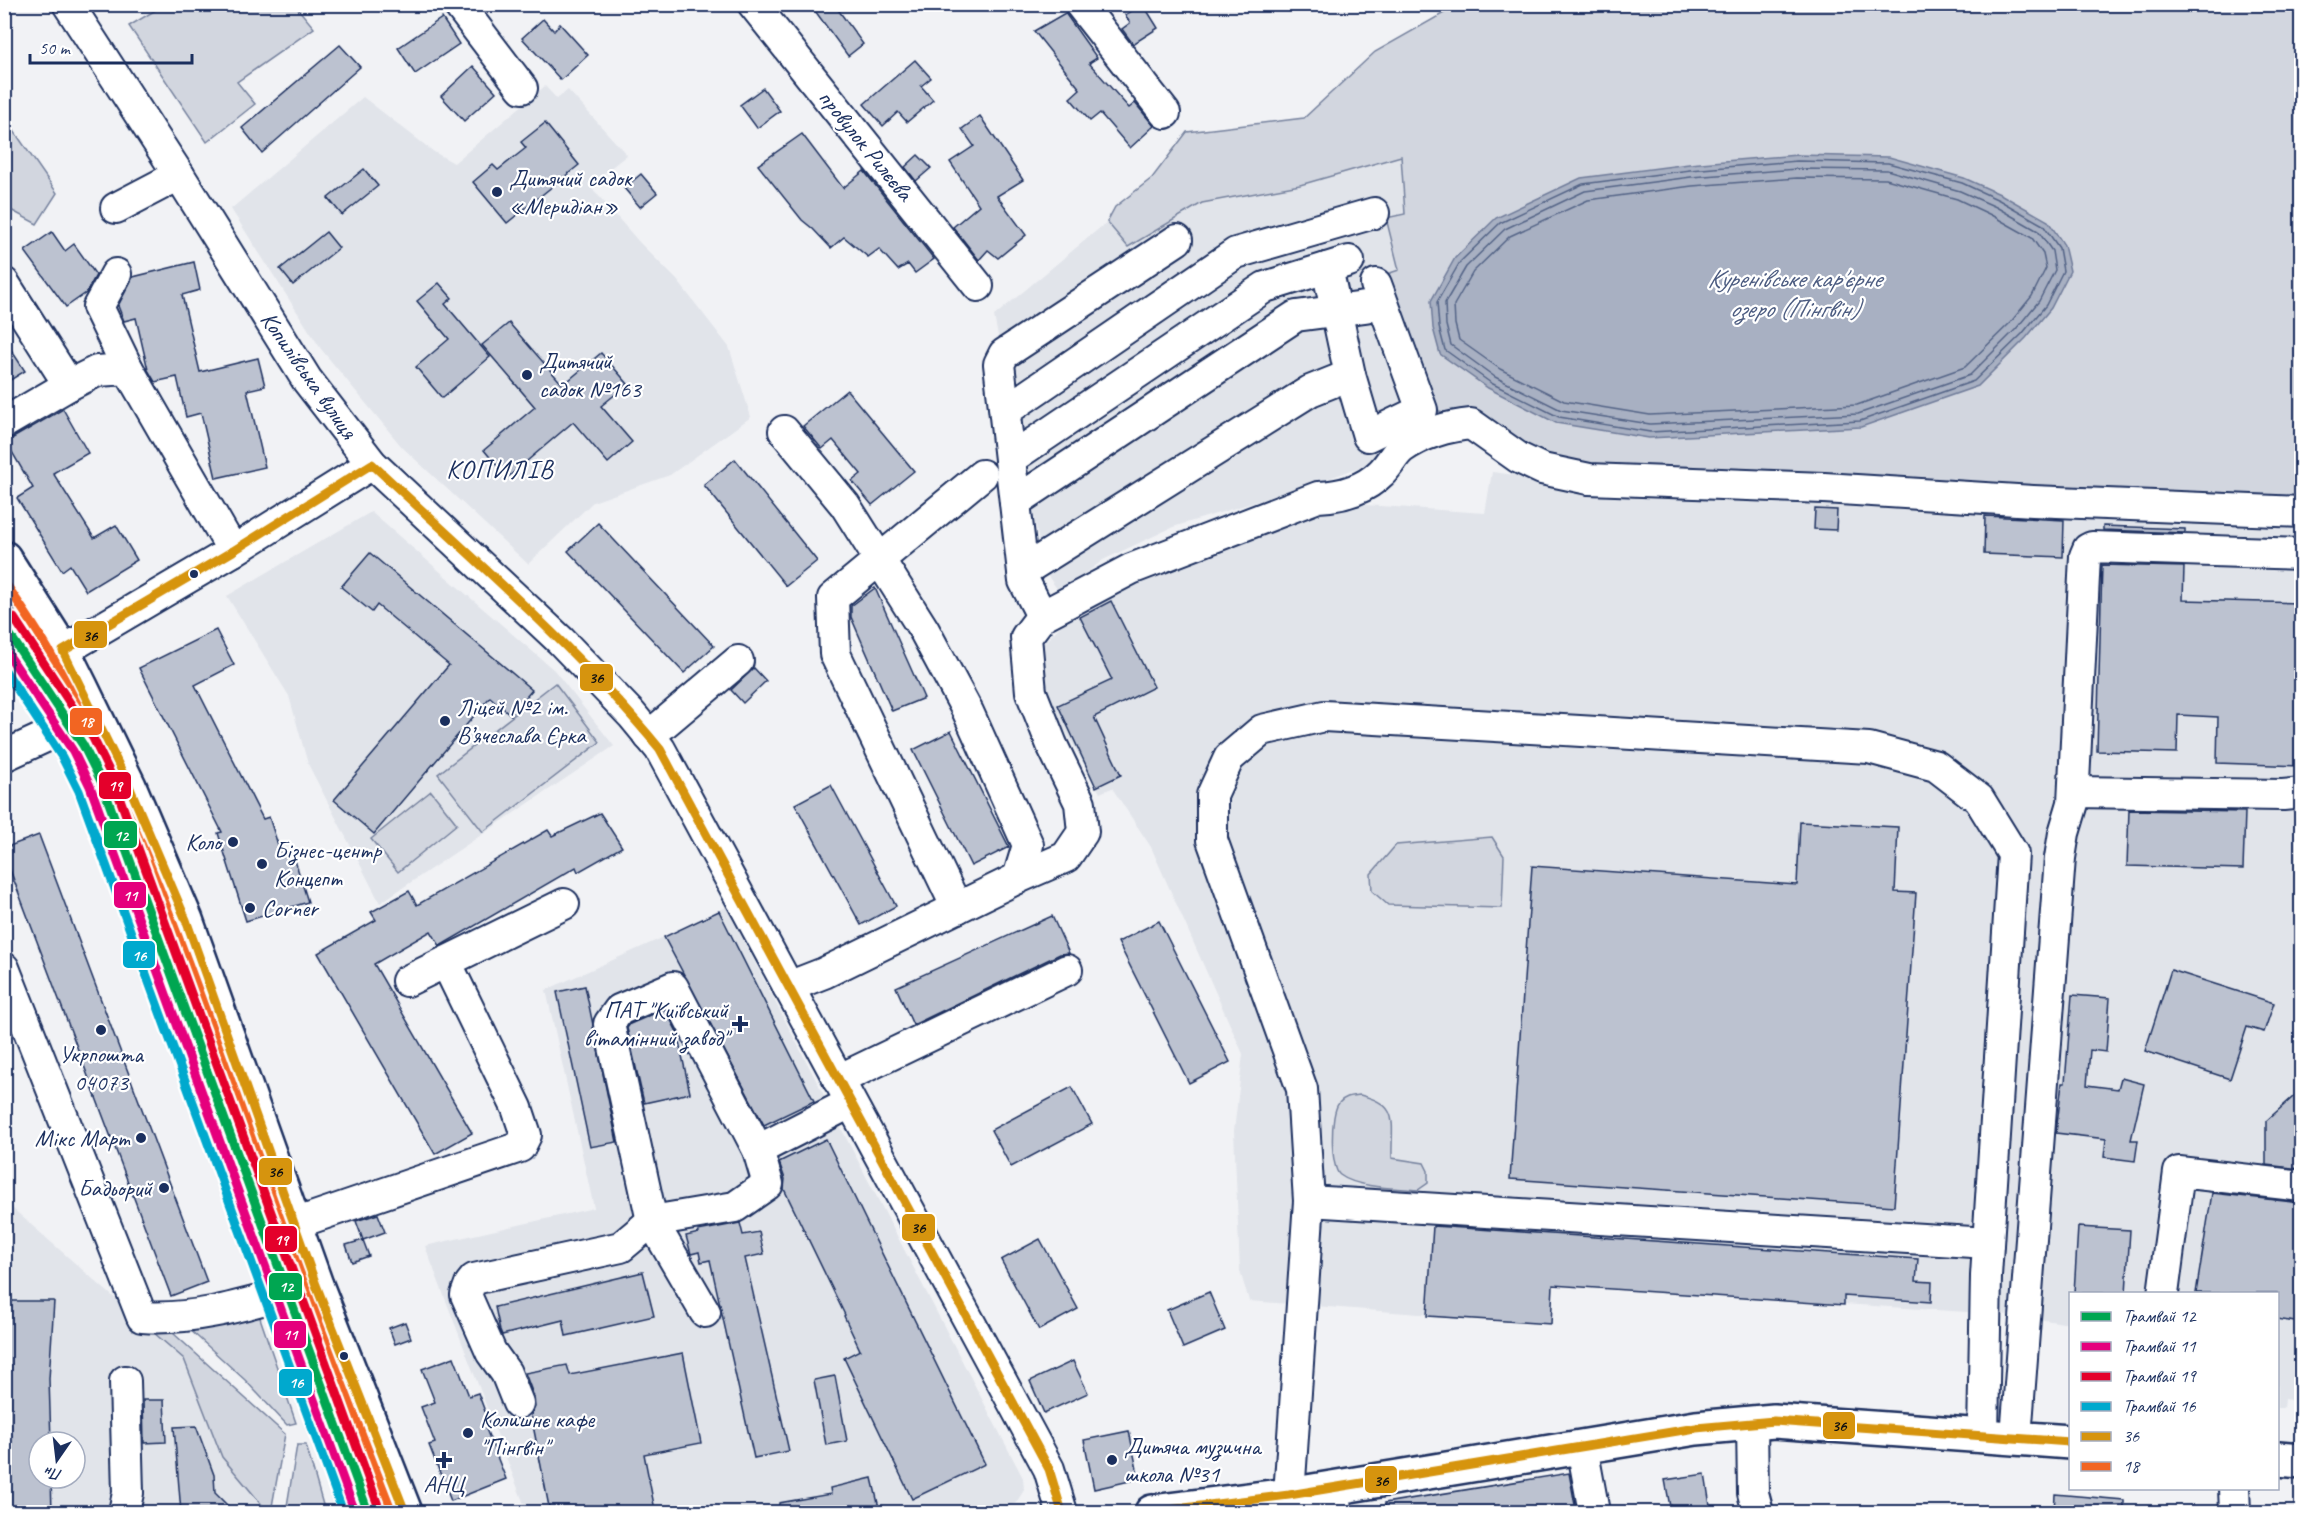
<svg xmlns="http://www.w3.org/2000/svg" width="2306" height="1517" font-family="Caveat,sans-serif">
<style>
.built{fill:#e1e4ea;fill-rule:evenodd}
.green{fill:#d2d6df;stroke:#76829e;stroke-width:1.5}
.water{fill:#a8b0c2;stroke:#707c9a;stroke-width:1.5}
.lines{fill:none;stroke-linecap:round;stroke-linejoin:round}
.shore{stroke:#536386;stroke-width:1.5}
.building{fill:#bcc2d0;stroke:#1b2f5e;stroke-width:1.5}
.minor-casing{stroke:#1b2f5e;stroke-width:34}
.major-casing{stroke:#1b2f5e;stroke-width:38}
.minor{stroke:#fff;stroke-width:30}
.major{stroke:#fff;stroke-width:33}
.bus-1-casing{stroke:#fff;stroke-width:14}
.bus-2-casing{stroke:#fff;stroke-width:14}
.bus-1{stroke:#d6940e;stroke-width:9}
.bus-2{stroke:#f26522;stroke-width:9}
.tram-1-casing{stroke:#fff;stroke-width:14}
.tram-2-casing{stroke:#fff;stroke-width:14}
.tram-3-casing{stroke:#fff;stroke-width:14}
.tram-4-casing{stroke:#fff;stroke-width:14}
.tram-1{stroke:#00a651;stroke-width:9}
.tram-2{stroke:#e5007d;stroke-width:9}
.tram-3{stroke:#e4002b;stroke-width:9}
.tram-4{stroke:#00a9ce;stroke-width:9}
.poi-dot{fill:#1b2f5e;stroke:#fff;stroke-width:2}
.labels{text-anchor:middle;stroke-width:4.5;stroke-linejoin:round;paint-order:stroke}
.street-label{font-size:24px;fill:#1b2f5e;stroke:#fff}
.poi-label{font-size:24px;fill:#1b2f5e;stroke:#fff;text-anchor:start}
.water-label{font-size:26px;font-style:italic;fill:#4c5c81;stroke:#fff}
.neighbourhood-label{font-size:26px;letter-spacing:1.5px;fill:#1b2f5e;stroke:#fff}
.line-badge{stroke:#fff;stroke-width:2}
.badge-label{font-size:16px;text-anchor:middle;font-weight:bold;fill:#fff}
.pale-badge-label{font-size:16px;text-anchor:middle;font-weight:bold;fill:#111}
</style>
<rect width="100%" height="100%" fill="#f1f2f5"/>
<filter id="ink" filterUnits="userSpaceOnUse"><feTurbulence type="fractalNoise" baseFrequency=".0167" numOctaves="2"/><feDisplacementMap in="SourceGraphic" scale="12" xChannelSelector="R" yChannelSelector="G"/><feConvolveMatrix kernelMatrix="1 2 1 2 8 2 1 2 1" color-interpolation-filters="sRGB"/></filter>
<g filter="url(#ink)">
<g class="built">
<path d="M545 86 557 99 568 90 627 155 589 185 640 243 677 280 729 347 751 417 670 475 593 502 528 564 402 447 321 349 231 209 363 97 434 152 454 163Z"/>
<path d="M1401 156 1405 214 1386 218 1399 271 1384 275 1413 359 1439 411 1395 434 1373 462 1314 484 1173 527 1103 560 1060 593 1045 572 994 316 1107 222 1128 247 1202 203 1300 185Z"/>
<path d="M1492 472 1586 484 2301 524V1402L2285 1399 2284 1408H2278V1294H2070V1324L2012 1315 1554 1285 1551 1324 1249 1301 1240 1271 1234 1131 1243 1054 1151 847 1112 788 1100 793 1053 709 1036 651 1079 607 1320 502 1485 513Z"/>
<path d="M371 512 554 670 614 746 380 903 308 764 289 696 227 596Z"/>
<path d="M726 907 1023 1478 1024 1490 1016 1503 1005 1508 958 1512H527L425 1246 594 1208 546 990 664 937Z"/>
<path d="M4 1197 11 1207 184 1359 222 1457 268 1512H5ZM39 1442H75V1478H39Z"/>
</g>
<g class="green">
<path d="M294 4 314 28 237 82 255 104 207 142 129 26 164 5Z"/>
<path d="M1458 5H2301V504L1537 464 1470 418 1439 411 1413 359 1384 275 1399 270 1386 218 1405 214 1401 156 1300 185 1202 203 1128 247 1107 222 1115 207 1152 178 1187 132 1304 118 1375 52Z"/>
<path d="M5 118 57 193 37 224 5 207Z"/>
<path d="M555 683 600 742 483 832 438 774Z"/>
<path d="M431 791 457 824 398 872 371 839Z"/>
<path d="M1492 837 1504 856 1502 908 1388 905 1372 891 1371 874 1396 845Z"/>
<path d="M1360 1095C1401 1105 1391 1122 1392 1158L1424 1163 1428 1171V1183L1418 1190C1397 1188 1357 1188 1340 1175 1330 1167 1330 1113 1339 1103 1345 1096 1351 1096 1360 1095Z"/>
<path d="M258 1312 296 1423 287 1425 245 1380 189 1329Z"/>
<path d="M163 1324 285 1434 271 1512H268L222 1457 184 1359 153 1332Z"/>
<path d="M297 1445H306L325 1512H286Z"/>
</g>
<path class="water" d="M1797 155 1889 157 1964 178 2002 195 2048 221 2064 245 2070 271 2051 308 2026 338 1978 386 1861 427 1649 438 1556 423 1488 388 1440 354 1433 328 1431 301 1455 258 1496 218 1581 178 1689 164Z"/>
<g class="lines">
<g class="shore">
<path d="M1797 161 1888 163 1962 183 1999 200 2043 225 2059 248 2063 271 2046 305 2022 334 1974 381 1860 421 1650 432 1559 417 1491 383 1445 350 1439 327 1437 302 1460 262 1500 223 1583 184 1690 170Z"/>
<path d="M1797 169 1887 170 1960 191 1996 207 2038 231 2052 251 2055 270 2039 301 2016 329 1970 375 1858 414 1650 424 1561 410 1495 377 1451 345 1446 325 1445 303 1466 267 1505 229 1585 191 1691 177Z"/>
<path d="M1797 178 1886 179 1957 199 1991 215 2032 238 2043 254 2046 268 2032 296 2010 323 1965 367 1857 405 1650 415 1564 401 1500 369 1459 340 1455 324 1454 305 1473 272 1510 236 1588 200 1692 186Z"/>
</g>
</g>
<g class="building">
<path d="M810 4H834L863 44 848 56Z"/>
<path d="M1143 4 1158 28 1133 44 1122 29 1130 23 1125 15Z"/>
<path d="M1065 13 1097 58 1089 63 1129 108 1135 103 1154 126 1130 148 1100 113 1090 121 1070 98 1080 89 1034 31Z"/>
<path d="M442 18 459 44 415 74 398 48Z"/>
<path d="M543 19 554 31 560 24 588 55 561 80 522 38Z"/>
<path d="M340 45 360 67 262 153 242 128Z"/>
<path d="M915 60 931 78 921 86 933 100 907 122 898 112 883 126 864 104Z"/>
<path d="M473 66 496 92 464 121 441 96Z"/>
<path d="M763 88 780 111 757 128 740 105Z"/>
<path d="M980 116 1023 180 997 196 1026 235 998 258 988 250 979 260 953 227 979 205 950 162 974 146 962 129Z"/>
<path d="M545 123 579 165 507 223 473 182 493 165 498 170 526 148 521 142Z"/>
<path d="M802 134 843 188 864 171 934 259 915 273 908 264 898 270 879 249 868 257 844 237 831 248 813 229 802 220 758 165Z"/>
<path d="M918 155 931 168 916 181 905 167Z"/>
<path d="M364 169 378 186 342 215 328 198Z"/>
<path d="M641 174 657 193 640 207 624 188Z"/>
<path d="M52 232 65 251 74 244 96 275 86 293 66 307 25 251Z"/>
<path d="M326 232 339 248 293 285 280 269Z"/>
<path d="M194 262 200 290 182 295 200 372 258 358 265 386 247 390 265 467 216 478 201 413 186 417 177 377 155 382 148 370 136 318 124 321 118 306 133 277Z"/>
<path d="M439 283 452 298 445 304 490 357 442 398 416 367 449 339 417 301Z"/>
<path d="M509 323 563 385 601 353 628 384 601 406 632 442 608 463 573 422 507 478 484 450 535 407 482 345Z"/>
<path d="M4 339 25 371 4 384Z"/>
<path d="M847 390 914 471 872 505 852 481 861 474 833 440 822 449 803 426Z"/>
<path d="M63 409 88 453 53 473 94 538 116 525 137 560 86 591 70 565 62 571 17 498 33 488 5 440 13 438Z"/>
<path d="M735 459 817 561 786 586 704 485Z"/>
<path d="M1815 509 1837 510 1836 530 1814 529Z"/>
<path d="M1985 516 2064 520 2063 557 1984 554Z"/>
<path d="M598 523 714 646 684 673 568 551Z"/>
<path d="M2103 526 2185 529V533L2103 530Z"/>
<path d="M370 553 532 690 511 715 490 697 374 834 334 800 449 665 377 605 372 612 341 587Z"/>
<path d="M2102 565 2184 567 2183 600 2301 603V766L2217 763 2218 717 2178 715 2177 753 2097 751Z"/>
<path d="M875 588 924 698 892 711 851 617V606Z"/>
<path d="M1111 601 1154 687 1094 717 1121 775 1096 787 1058 705 1112 680 1080 617Z"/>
<path d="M216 630 234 665 195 685 263 819 269 817 282 857 293 854 308 902 246 921 218 833 222 832 139 668Z"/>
<path d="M754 668 766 681 743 703 731 690Z"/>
<path d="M951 731 1009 847 971 866 913 750Z"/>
<path d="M831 785 896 906 861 925 795 804Z"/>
<path d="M2129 810 2245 812 2243 869 2127 866Z"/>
<path d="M600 813 622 847 578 872 576 867 440 946 431 931 374 964 472 1133 435 1154 318 953 376 920 371 912 409 891 417 905 548 830 552 836Z"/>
<path d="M1800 822 1898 827 1895 892 1916 893 1894 1206 1510 1179 1532 866 1797 885Z"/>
<path d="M39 835 207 1282 171 1296 4 854V848Z"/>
<path d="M719 911 814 1101 764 1125 664 937Z"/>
<path d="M1052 916 1069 953 1060 954 913 1025 896 987Z"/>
<path d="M1159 921 1230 1062 1189 1083 1118 942Z"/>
<path d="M2171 970 2274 1003 2264 1032 2247 1027 2230 1079 2145 1051Z"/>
<path d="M585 986 617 1142 590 1147 557 992Z"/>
<path d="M2072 995 2110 998 2106 1052 2090 1050 2087 1085 2118 1089 2121 1078 2144 1084 2131 1140H2138L2135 1161 2104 1157 2106 1139 2056 1133 2062 1083H2065Z"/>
<path d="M665 1009 677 1032 690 1093 644 1103 627 1028 630 1024Z"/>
<path d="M1072 1087 1092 1124 1011 1167 991 1130Z"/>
<path d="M2301 1090V1169L2266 1165V1121Z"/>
<path d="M826 1139 985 1464 912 1499 844 1358 860 1350 844 1316 845 1315 784 1189 785 1179 779 1162Z"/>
<path d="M2212 1193 2301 1203V1323L2277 1319V1293H2196Z"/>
<path d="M378 1214 385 1232 363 1240 356 1221Z"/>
<path d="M740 1223 743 1235 759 1232 764 1254 745 1258 789 1451 754 1458 710 1260 701 1262 699 1252 691 1254 686 1236 699 1233 698 1231Z"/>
<path d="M1433 1226 1918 1259 1916 1281 1932 1282 1931 1302 1844 1296V1305L1553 1285 1551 1324 1427 1316Z"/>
<path d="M2078 1227 2130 1230 2126 1293H2074Z"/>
<path d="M1040 1239 1078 1309 1039 1330 1001 1260Z"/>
<path d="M363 1240 369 1256 352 1262 346 1245Z"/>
<path d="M643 1272 654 1316 566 1336 563 1320 502 1335 500 1330 495 1307Z"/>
<path d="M1209 1292 1225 1330 1183 1348 1167 1310Z"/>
<path d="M4 1301H54L49 1379 51 1442H39V1478H51L52 1512H4Z"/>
<path d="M405 1322 411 1338 395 1344 389 1328Z"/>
<path d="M683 1353 701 1443 644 1454 655 1510 641 1512H550L531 1415 535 1406 534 1397 525 1373 567 1365 570 1375Z"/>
<path d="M454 1357 469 1396 478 1393 489 1422 484 1424 506 1479 451 1501 429 1445 435 1443 421 1407 435 1402 422 1369Z"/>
<path d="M1073 1361 1088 1393 1044 1413 1030 1381Z"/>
<path d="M835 1376 847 1441 826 1445 814 1380Z"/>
<path d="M143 1400H164L166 1442 144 1443Z"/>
<path d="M196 1426 214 1475 215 1493 234 1512H181L174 1427Z"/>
<path d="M1129 1431 1139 1479 1094 1489 1084 1440Z"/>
<path d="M1569 1473 1576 1510 1561 1512H1386L1385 1503Z"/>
<path d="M1705 1474 1711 1512H1671L1665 1480Z"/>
<path d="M872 1478 880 1512H779V1503L831 1494 830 1488Z"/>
<path d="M2055 1494 2124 1500V1512H2054Z"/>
</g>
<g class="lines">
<defs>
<g id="minor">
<path d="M68 4 179 175 307 380 372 464 561 641 632 715 660 749 1049 1469 1062 1512"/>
<path d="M458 4 522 88"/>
<path d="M753 4 978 286"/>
<path d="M1080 4 1165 113"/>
<path d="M116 208 179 175"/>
<path d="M1327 268 1350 375 1368 436 1422 410 1376 284"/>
<path d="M116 274 98 307 128 369"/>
<path d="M4 283 69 385"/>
<path d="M1005 411 1236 253 1374 213"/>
<path d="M4 423 69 385 97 371 128 369 233 551"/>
<path d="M784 431 845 505 924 630 968 712 1028 845 1018 878"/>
<path d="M1010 459 1265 287 1349 261"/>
<path d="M1015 502 1296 316 1365 307"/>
<path d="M1023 571 1310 391 1350 375"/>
<path d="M1042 616 1024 581 999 364 1004 354 1177 240"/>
<path d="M63 651 233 551 372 464"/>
<path d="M649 736 738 661"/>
<path d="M4 756 95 714"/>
<path d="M2074 792 2283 795 2302 793"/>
<path d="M957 908 835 654 833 598 982 475"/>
<path d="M4 968 142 1317C203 1321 258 1300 316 1285"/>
<path d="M407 981 564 904"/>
<path d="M673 987 758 1150 768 1184 735 1207 652 1221 609 1024 619 1010Z"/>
<path d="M788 987 824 973 1018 878 1066 857 1083 832 1080 803 1052 745 1031 692 1026 637 1042 616 1131 569 1318 497C1341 496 1364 490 1381 473 1389 466 1394 454 1402 448 1421 434 1448 426 1471 424L1519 458 1542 469 1589 479 1824 488 2033 501 2302 512"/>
<path d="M838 1080 1067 970"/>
<path d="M758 1150 850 1103"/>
<path d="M1309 1201 1988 1243"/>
<path d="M294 1224 520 1147 526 1135 517 1108 446 962"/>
<path d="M2163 1294 2179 1172 2302 1186"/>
<path d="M518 1403 506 1373 491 1352 466 1295 470 1284 474 1279 621 1247 652 1221 705 1312"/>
<path d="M1752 1422 1753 1493 1758 1512"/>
<path d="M2016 1437 2060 858 2064 833 2073 803 2085 556 2088 549 2092 547 2302 554"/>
<path d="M1582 1447 1594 1512"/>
<path d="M1332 1488 1337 1512"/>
<path d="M2234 1488 2235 1512"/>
<path d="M1289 1495 1309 1201 1302 1089 1212 840V795L1229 758 1262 730 1324 716 1869 748 1936 766 1979 799 2013 854 1986 1276 1983 1435"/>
<path d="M124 1512 128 1493 125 1381"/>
</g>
<g id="major">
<path d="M4 558 63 651 81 687 129 786 186 920 316 1285 405 1512"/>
<path d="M2278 1459 2302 1461"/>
<path d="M1152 1512 1289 1495 1696 1428 1774 1421 2070 1442"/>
</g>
</defs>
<use href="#minor" class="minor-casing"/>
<use href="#major" class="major-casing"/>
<use href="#minor" class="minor"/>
<use href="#major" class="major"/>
<defs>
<g id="bus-1">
<path d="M405 1512 316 1285 186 920 129 786 63 651 233 551 372 464C470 556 574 645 660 749L1049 1469 1062 1512"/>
<path d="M1152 1512 1289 1495 1696 1428 1774 1421 2070 1442"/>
</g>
<path id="bus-2" d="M4 581C21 607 39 632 53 658 142 821 201 997 263 1171 303 1286 348 1399 392 1512"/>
</defs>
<use href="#bus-1" class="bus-1-casing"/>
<use href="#bus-2" class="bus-2-casing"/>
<use href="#bus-1" class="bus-1"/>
<use href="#bus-2" class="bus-2"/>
<defs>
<path id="tram-1" d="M4 626 83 745 101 781 368 1512"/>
<path id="tram-2" d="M4 648 73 751 90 786 355 1512"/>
<path id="tram-3" d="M14 618 93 738 112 777 379 1508"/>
<path id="tram-4" d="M4 669 62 757 79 791 343 1512"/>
</defs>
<use href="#tram-1" class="tram-1-casing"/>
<use href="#tram-2" class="tram-2-casing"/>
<use href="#tram-3" class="tram-3-casing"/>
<use href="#tram-4" class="tram-4-casing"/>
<use href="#tram-1" class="tram-1"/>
<use href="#tram-2" class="tram-2"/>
<use href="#tram-3" class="tram-3"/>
<use href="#tram-4" class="tram-4"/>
</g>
</g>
<g class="poi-dot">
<circle cx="497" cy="192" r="6"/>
<circle cx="527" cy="375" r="6"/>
<circle cx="194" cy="574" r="5"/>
<circle cx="445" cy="721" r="6"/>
<circle cx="233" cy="842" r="6"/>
<circle cx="262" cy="864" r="6"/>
<circle cx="250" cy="908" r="6"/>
<path d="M737 1015h6v6h6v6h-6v6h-6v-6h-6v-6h6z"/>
<circle cx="101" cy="1030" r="6"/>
<circle cx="141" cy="1138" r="6"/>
<circle cx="164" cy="1188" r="6"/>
<circle cx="344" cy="1356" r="5"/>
<circle cx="468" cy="1433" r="6"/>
<path d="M441 1451h6v6h6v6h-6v6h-6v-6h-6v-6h6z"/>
<circle cx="1112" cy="1460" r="6"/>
</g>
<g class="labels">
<g class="street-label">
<text transform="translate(866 145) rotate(51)" y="8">провулок Рилєєва</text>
<text transform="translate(309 375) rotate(55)" y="8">Копилівська вулиця</text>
</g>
<g class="poi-label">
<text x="509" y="186">Дитячий садок<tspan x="509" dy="28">«Меридіан»</tspan></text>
<text x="539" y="369">Дитячий<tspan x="539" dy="28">садок №163</tspan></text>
<text x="457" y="715">Ліцей №2 ім.<tspan x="457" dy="28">В’ячеслава Єрка</tspan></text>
<text x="221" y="850" text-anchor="end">Коло</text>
<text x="274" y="858">Бізнес-центр<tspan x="274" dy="28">Концепт</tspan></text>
<text x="262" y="916">Corner</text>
<text x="728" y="1018" text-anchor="end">ПАТ "Київський<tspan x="728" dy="28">вітамінний завод"</tspan></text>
<text x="101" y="1062" text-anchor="middle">Укрпошта<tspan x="101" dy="28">04073</tspan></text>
<text x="129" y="1146" text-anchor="end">Мікс Март</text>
<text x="152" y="1196" text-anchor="end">Бадьорий</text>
<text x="480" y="1427">Колишнє кафе<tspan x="480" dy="28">"Пінгвін"</tspan></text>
<text x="1124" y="1454">Дитяча музична<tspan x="1124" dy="28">школа №31</tspan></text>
<text x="444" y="1492" text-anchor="middle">АНЦ</text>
</g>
<g class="water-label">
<text x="1794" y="287">Куренівське кар'єрне<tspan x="1794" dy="30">озеро (Пінгвін)</tspan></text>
</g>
<g class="neighbourhood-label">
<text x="500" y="478">КОПИЛІВ</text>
</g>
</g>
<g class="line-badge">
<rect x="73" y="620" width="35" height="29" rx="6" fill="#d6940e"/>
<rect x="579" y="663" width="35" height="29" rx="6" fill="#d6940e"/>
<rect x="69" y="707" width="34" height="29" rx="6" fill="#f26522"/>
<rect x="98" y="771" width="34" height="29" rx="6" fill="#e4002b"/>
<rect x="103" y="820" width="35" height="29" rx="6" fill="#00a651"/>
<rect x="113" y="881" width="34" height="28" rx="6" fill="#e5007d"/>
<rect x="122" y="940" width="34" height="29" rx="6" fill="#00a9ce"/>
<rect x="258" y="1157" width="35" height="29" rx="6" fill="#d6940e"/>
<rect x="901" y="1213" width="35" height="29" rx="6" fill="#d6940e"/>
<rect x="264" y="1225" width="34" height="28" rx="6" fill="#e4002b"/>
<rect x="268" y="1272" width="35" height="29" rx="6" fill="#00a651"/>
<rect x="273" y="1320" width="34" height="29" rx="6" fill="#e5007d"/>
<rect x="278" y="1368" width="35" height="29" rx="6" fill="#00a9ce"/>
<rect x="1822" y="1411" width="34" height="29" rx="6" fill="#d6940e"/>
<rect x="1364" y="1465" width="34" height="29" rx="6" fill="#d6940e"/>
</g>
<g class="badge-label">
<text x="86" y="727">18</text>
<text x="115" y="791">19</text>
<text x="121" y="841">12</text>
<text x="130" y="901">11</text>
<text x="139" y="961">16</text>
<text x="281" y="1245">19</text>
<text x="286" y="1292">12</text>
<text x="290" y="1340">11</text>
<text x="296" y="1388">16</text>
</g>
<g class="pale-badge-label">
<text x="90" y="641">36</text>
<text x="596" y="683">36</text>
<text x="275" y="1177">36</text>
<text x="918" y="1233">36</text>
<text x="1839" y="1431">36</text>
<text x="1381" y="1486">36</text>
</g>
<rect width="2306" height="1517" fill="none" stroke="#fff" stroke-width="24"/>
<rect x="12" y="12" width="2282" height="1493" fill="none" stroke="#1b2f5e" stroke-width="2" filter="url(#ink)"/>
<rect x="2069" y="1292" width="210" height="198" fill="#ffffff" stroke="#a4acbf" stroke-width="1.5"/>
<rect x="2081" y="1312" width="30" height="9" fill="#00a651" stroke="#a4acbf" stroke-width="1.5"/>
<text x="2123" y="1322" font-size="18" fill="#1b2f5e">Трамвай 12</text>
<rect x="2081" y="1342" width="30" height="9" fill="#e5007d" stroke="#a4acbf" stroke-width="1.5"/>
<text x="2123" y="1352" font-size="18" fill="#1b2f5e">Трамвай 11</text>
<rect x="2081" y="1372" width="30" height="9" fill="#e4002b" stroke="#a4acbf" stroke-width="1.5"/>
<text x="2123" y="1382" font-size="18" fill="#1b2f5e">Трамвай 19</text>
<rect x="2081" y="1402" width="30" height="9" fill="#00a9ce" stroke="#a4acbf" stroke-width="1.5"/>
<text x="2123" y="1412" font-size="18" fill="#1b2f5e">Трамвай 16</text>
<rect x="2081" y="1432" width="30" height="9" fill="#d6940e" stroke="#a4acbf" stroke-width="1.5"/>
<text x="2123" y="1442" font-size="18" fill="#1b2f5e">36</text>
<rect x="2081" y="1462" width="30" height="9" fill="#f26522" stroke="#a4acbf" stroke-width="1.5"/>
<text x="2123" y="1472" font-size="18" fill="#1b2f5e">18</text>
<g transform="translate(57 1460) rotate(194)"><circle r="28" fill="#ffffff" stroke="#a4acbf" stroke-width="1.5"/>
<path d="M0-4.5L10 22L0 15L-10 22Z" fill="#1b2f5e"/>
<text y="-9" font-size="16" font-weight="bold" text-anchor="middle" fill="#1b2f5e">Пн</text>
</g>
<path d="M30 54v9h162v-9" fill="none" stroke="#1b2f5e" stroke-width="3"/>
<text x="39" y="54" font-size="18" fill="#1b2f5e" stroke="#ffffff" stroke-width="4.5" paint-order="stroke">50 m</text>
</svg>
